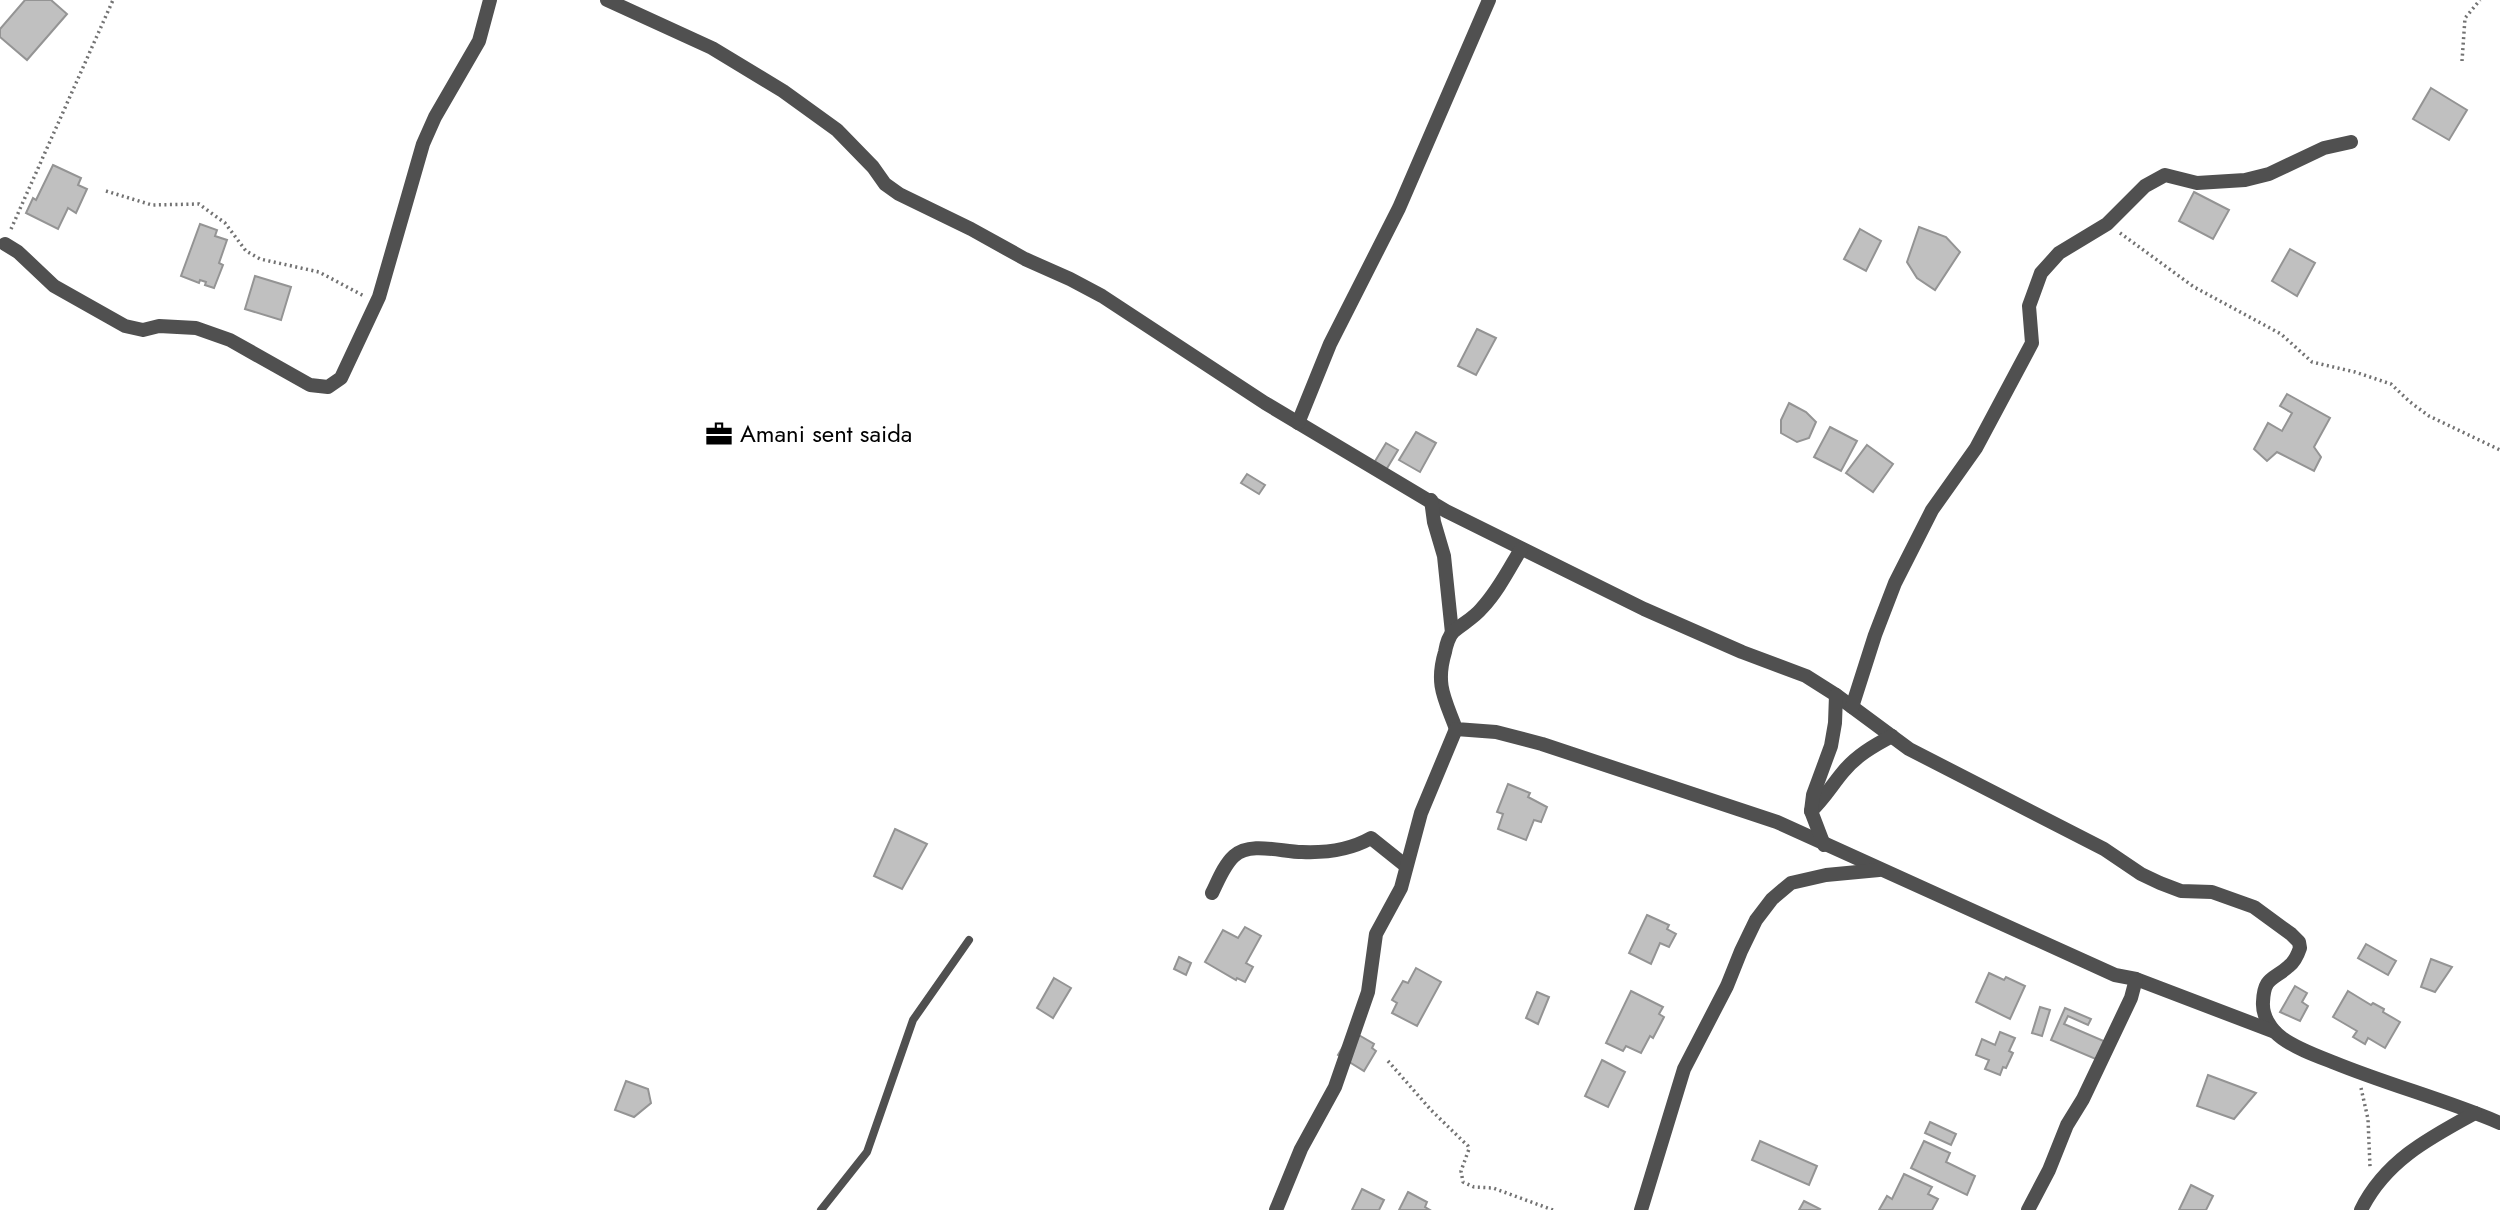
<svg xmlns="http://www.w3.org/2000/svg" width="2500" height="1210" font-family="Jost,sans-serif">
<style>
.building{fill:#c0c0c0;stroke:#949494;stroke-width:2}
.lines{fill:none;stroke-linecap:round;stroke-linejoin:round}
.path{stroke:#727272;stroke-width:3.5;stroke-dasharray:2 3.5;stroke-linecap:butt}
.service{stroke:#505050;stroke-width:8}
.minor{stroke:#505050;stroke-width:14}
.labels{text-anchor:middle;stroke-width:5;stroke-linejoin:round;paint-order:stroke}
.poi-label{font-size:24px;fill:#000;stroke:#fff;text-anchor:start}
</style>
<rect width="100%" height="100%" fill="#fff"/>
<g class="building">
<path d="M25 0H51L67 14 27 60 0 37V29Z"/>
<path d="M2431 88 2467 110 2449 140 2413 119Z"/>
<path d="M53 165 81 178 78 185 87 189 76 213 68 208 58 229 26 213 33 198 36 200Z"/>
<path d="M2194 192 2229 210 2213 239 2179 221Z"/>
<path d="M200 224 217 230 215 236 227 240 219 263 223 265 214 288 205 285 206 282 200 280 199 283 181 276Z"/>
<path d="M1919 227 1946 237 1960 252 1935 290 1917 278 1907 262Z"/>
<path d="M1860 229 1881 241 1866 271 1844 259Z"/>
<path d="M2290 249 2315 263 2297 296 2272 281Z"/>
<path d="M255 276 291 287 281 320 245 309Z"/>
<path d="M1477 329 1496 338 1476 375 1458 366Z"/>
<path d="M2287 394 2330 418 2314 447 2321 457 2314 471 2277 452 2267 461 2254 449 2268 423 2282 431 2292 413 2280 406Z"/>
<path d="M1789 403 1806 412 1816 422 1809 438 1797 442 1781 433V420Z"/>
<path d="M1830 427 1857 441 1841 471 1814 457Z"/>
<path d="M1416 432 1436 443 1420 472 1399 460Z"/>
<path d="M1386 443 1398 450 1383 475 1371 468Z"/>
<path d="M1867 445 1893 464 1873 492 1846 473Z"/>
<path d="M1247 474 1265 485 1259 494 1241 483Z"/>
<path d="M1508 784 1530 793 1528 797 1547 807 1541 822 1534 820 1526 840 1498 829 1503 814 1497 812Z"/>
<path d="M895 829 927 844 902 889 874 876Z"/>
<path d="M1647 915 1669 925 1667 929 1676 934 1669 947 1660 943 1651 964 1629 953Z"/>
<path d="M1245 927 1261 936 1246 963 1253 967 1245 982 1237 978 1236 980 1205 962 1223 930 1238 938Z"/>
<path d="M2366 944 2396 961 2388 975 2358 958Z"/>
<path d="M1179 957 1191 963 1186 975 1174 969Z"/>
<path d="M2431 959 2452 967 2435 992 2421 987Z"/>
<path d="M1416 968 1441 982 1417 1026 1392 1013 1397 1003 1392 1000 1403 981 1408 983Z"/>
<path d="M1989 973 2004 980 2006 977 2025 986 2010 1019 1976 1002Z"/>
<path d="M1054 978 1071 988 1053 1018 1037 1008Z"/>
<path d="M2295 986 2307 993 2302 1002 2308 1006 2300 1021 2280 1012Z"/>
<path d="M1631 991 1663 1007 1659 1014 1664 1017 1653 1038 1650 1036 1641 1053 1626 1046 1623 1051 1606 1043Z"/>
<path d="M2348 991 2371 1005 2373 1003 2384 1009 2383 1012 2400 1022 2385 1048 2368 1038 2365 1044 2353 1037 2357 1031 2333 1017Z"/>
<path d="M1537 992 1549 997 1538 1024 1526 1018Z"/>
<path d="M2040 1007 2050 1010 2042 1036 2032 1033Z"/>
<path d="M2065 1008 2091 1019 2088 1025 2068 1016 2064 1024 2106 1042 2098 1060 2051 1040Z"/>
<path d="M2000 1032 2015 1038 2009 1051 2013 1053 2006 1068 2003 1067 2000 1075 1985 1069 1989 1060 1976 1055 1982 1039 1995 1045Z"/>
<path d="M1357 1034 1374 1044 1372 1048 1376 1051 1364 1071 1338 1055 1350 1035Z"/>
<path d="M1602 1060 1625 1072 1608 1107 1585 1096Z"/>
<path d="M2208 1075 2256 1093 2234 1119 2197 1106Z"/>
<path d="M626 1081 648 1089 651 1103 634 1117 615 1110Z"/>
<path d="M1930 1122 1956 1134 1951 1145 1925 1133Z"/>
<path d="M1760 1141 1817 1166 1809 1185 1752 1160Z"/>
<path d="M1924 1141 1950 1153 1946 1162 1975 1176 1967 1195 1911 1168Z"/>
<path d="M1904 1174 1932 1187 1928 1194 1938 1199 1932 1210H1879L1887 1196 1892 1199Z"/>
<path d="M2191 1185 2213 1196 2206 1210H2179Z"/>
<path d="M1362 1189 1384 1200 1379 1210H1352Z"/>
<path d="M1408 1192 1427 1202 1425 1207 1430 1210H1399Z"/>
<path d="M1804 1201 1820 1209 1819 1210H1799Z"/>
</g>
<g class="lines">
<g class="path">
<path d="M2462 61 2465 18 2480 0"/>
<path d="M106 191 152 205 199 204 225 223 246 251 260 259 319 272 364 296"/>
<path d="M11 229 113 0"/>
<path d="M2120 233 2194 287 2281 334 2312 362 2355 372 2391 384 2410 402 2429 416 2500 450"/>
<path d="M1388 1061 1431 1110 1468 1146 1469 1149 1461 1171 1463 1182 1474 1187 1493 1188 1553 1210"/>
<path d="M2361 1088 2368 1119 2370 1167"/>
</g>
<path class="service" d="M821 1210 867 1152 913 1020 969 940"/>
<g class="minor">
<path d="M607 0 712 48 783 91 837 130 873 167 885 184 899 194 971 229 1025 259 1070 279 1102 296 1265 403 1446 511 1644 609 1742 652 1806 676 1836 695 1909 749 2104 849 2141 874 2160 883 2181 891 2212 892 2254 907 2291 934 2299 942 2300 948C2298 954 2294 962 2289 966 2274 980 2264 976 2263 1002 2262 1016 2271 1030 2282 1038 2297 1049 2317 1056 2335 1063 2389 1085 2446 1100 2500 1123"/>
<path d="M5 244 18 252 54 286 125 326 143 330 159 326 196 328 230 340 310 385 328 387 341 378 379 297 423 144 435 117 479 41 490 0"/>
<path d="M1298 423 1330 344 1399 208 1489 0"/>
<path d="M1431 500 1434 522 1444 556 1452 633"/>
<path d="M1521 549C1509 569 1498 591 1482 608 1474 618 1462 624 1453 632 1449 636 1446 646 1445 652 1435 685 1445 699 1456 729L1496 732 1542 744 1777 822 2115 975 2136 979 2275 1032"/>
<path d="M1852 707 1875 635 1895 583 1932 510 1976 448 2032 343 2029 306 2041 273 2059 253 2107 224 2145 186 2165 175 2197 183 2245 180 2269 174 2324 148 2351 142"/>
<path d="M1811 811C1824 799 1832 785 1843 772 1856 756 1873 746 1892 736"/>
<path d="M1824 845 1811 811 1813 795 1831 746 1835 723 1836 695"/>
<path d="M1212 893C1218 881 1224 865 1234 856 1250 841 1282 852 1302 852 1326 853 1350 850 1371 838L1406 866"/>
<path d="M1276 1210 1301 1149 1335 1087 1368 992 1376 934 1401 888 1421 813 1456 729"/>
<path d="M1641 1210 1684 1069 1727 986 1741 951 1756 920 1772 899 1791 883 1826 875 1879 870"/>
<path d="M2028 1210 2049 1170 2067 1125 2083 1099 2131 998 2136 979"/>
<path d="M2361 1210C2385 1161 2429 1138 2475 1113"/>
</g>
</g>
<defs>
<symbol id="office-bare" viewBox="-9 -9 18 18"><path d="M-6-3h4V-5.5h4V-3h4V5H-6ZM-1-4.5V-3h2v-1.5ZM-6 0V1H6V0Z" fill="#000" stroke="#fff" stroke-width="2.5" paint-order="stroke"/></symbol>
</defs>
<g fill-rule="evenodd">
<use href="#office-bare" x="700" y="415" width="38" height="38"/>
</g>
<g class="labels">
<g class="poi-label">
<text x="740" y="442">Amani sent saida</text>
</g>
</g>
</svg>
